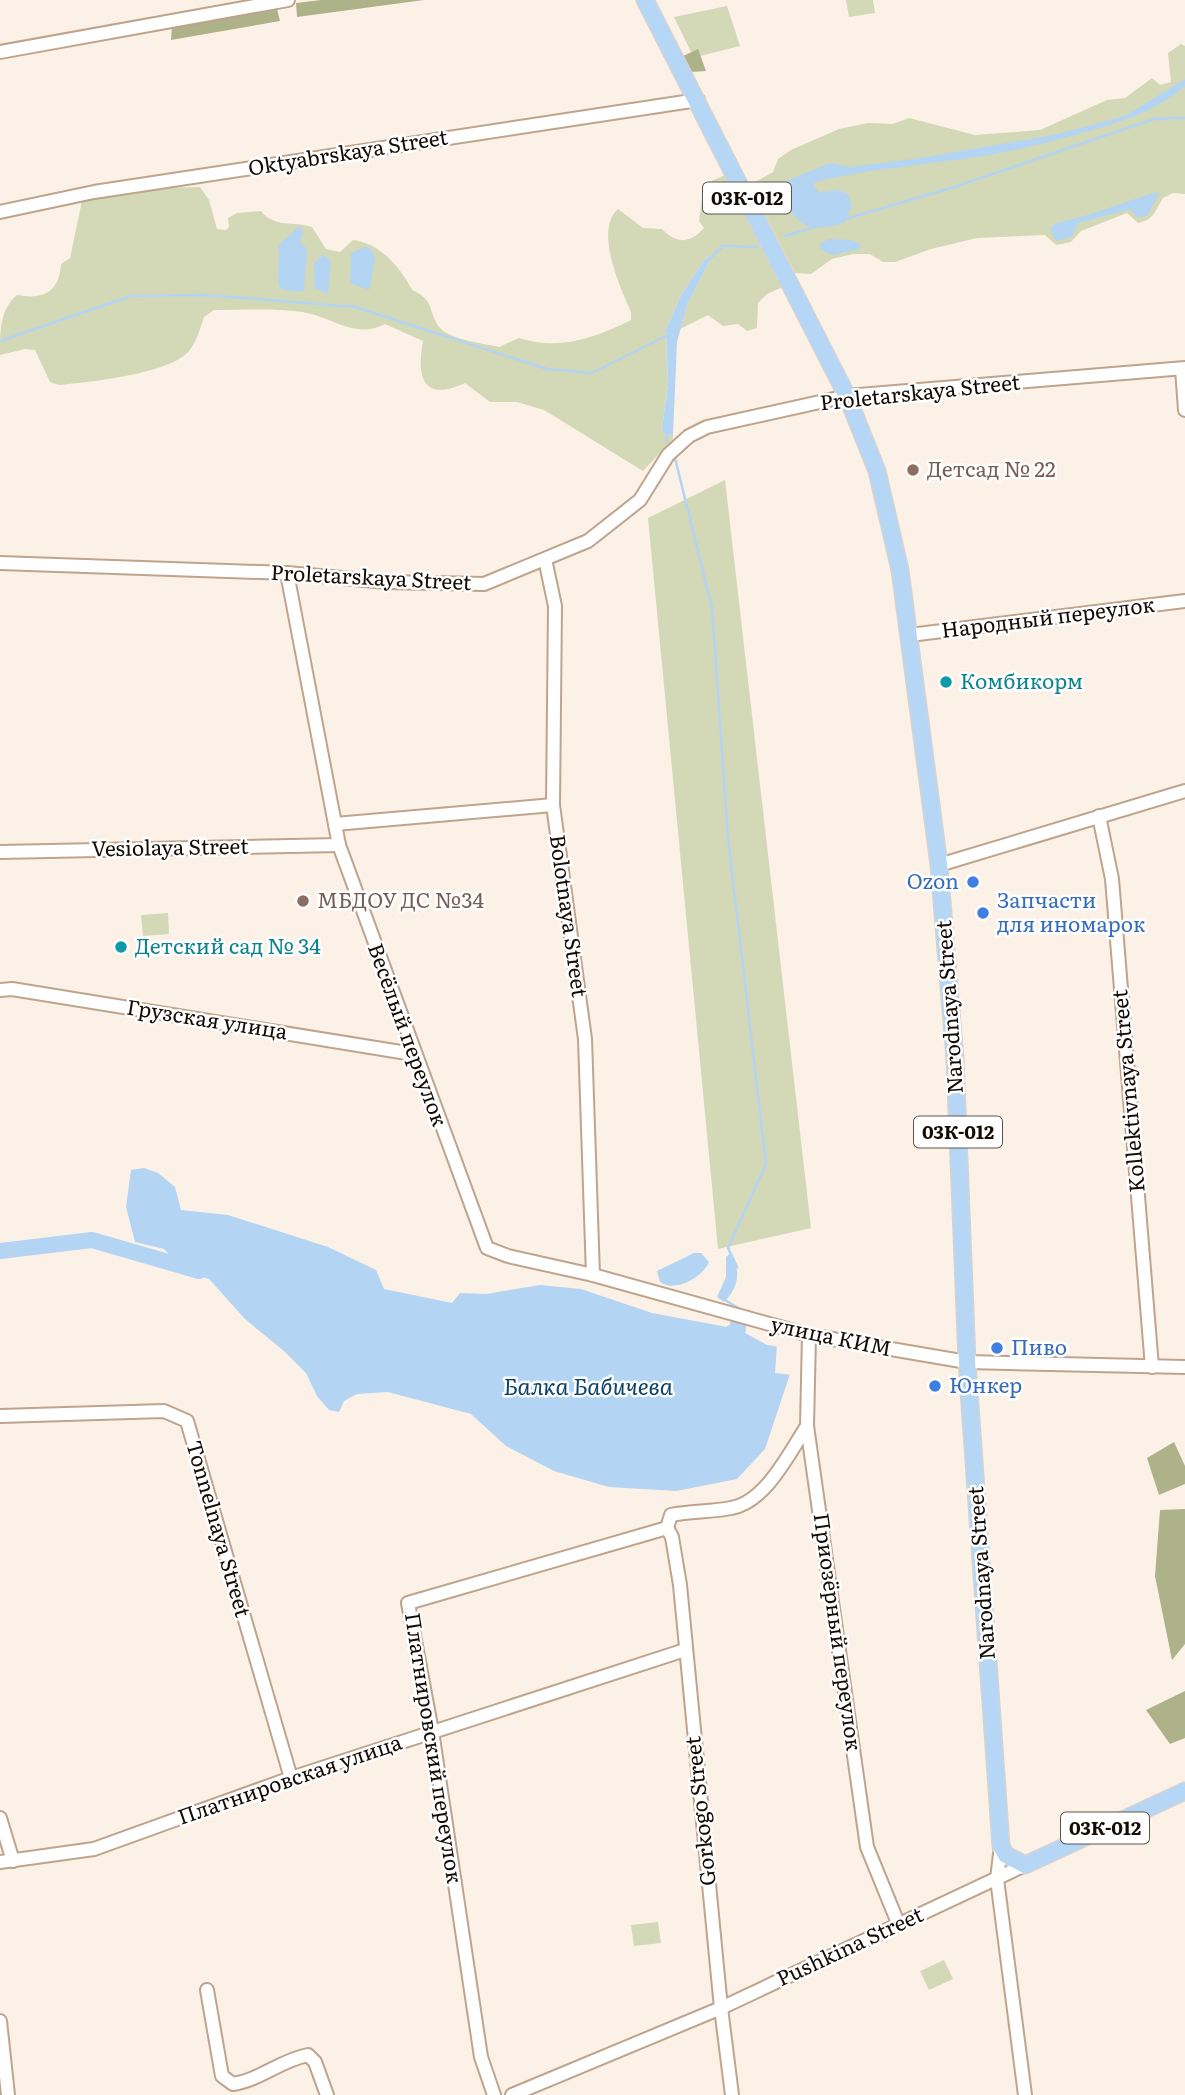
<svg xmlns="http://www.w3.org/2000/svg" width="1185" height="2095" font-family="Literata,serif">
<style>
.green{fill:#d3d8b7}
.forest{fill:#adb289}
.water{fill:#b3d4f3}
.pier{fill:#fcf1e7}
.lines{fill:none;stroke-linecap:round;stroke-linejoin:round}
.stream{stroke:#b3d4f3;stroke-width:2.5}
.river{stroke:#b3d4f3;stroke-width:16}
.minor-casing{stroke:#bfa48d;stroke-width:16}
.major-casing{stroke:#d5d3d2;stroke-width:19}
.minor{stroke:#fff;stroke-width:12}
.major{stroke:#b5d6f5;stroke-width:16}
.education-dot{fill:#8d6e63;stroke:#fff;stroke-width:2.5}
.culture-dot{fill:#0f9aa8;stroke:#fff;stroke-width:2.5}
.shop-dot{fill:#3f7fe0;stroke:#fff;stroke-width:2.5}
.labels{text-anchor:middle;stroke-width:5;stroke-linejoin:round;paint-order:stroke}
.shield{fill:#fff;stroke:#5a544f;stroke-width:2}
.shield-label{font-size:19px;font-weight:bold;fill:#140b04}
.street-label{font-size:21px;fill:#140b04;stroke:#fff}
.education-label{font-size:21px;fill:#785e54;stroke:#fff;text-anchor:start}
.culture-label{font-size:21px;fill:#0d838f;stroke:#fff;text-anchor:start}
.shop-label{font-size:21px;fill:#366cbe;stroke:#fff;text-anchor:start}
.water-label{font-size:23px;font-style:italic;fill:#0d436a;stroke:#fff}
</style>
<rect width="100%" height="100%" fill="#fcf1e7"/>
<g class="green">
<path d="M846 0H873L875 13 849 17Z"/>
<path d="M727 6 740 46 700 56 697 50 691 52 674 17Z"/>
<path d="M1181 44 1185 46V194L1173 193 1163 198C1154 212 1155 219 1138 223L1127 213 1081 231 1071 242 1056 245 1045 235 977 238 931 249 895 262H883L870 254H853L832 259 811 274 795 273 750 185 773 172 778 159 791 150 839 129 868 123 893 124 909 118 975 135 1040 130 1107 100 1125 98 1152 78 1160 85 1171 82 1168 53Z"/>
<path d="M728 174 785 286 767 294 758 303 757 328 747 331 738 324 723 326 708 315 680 329 687 305 709 262 706 257 681 295 666 329 668 385 662 427 663 433 673 435V439L643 471 544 410 517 402H490L465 383C424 402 416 379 423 341L385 324C355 340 331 316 302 312 274 308 243 310 214 310L204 317C200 329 197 341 189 351 170 374 89 382 59 385L50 382 35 350 25 349 0 355C0 331 0 309 17 295 44 300 59 292 61 264L70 258 82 201 148 188 200 187 209 200 217 229 226 230 229 227 228 218 237 213 261 211C274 228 293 221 312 227L326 249 340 252 353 240C380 243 401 268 412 290 434 300 428 308 437 324 446 340 483 343 499 347L519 338C559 351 595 338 631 320V312C620 287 594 230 618 209L643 228 662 229C676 244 690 244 704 228L699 221 704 184Z"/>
<path d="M725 480 811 1228 718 1249 648 518Z"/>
<path d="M168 913 169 934 143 936 141 915Z"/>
<path d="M658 1922 661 1943 634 1946 631 1925Z"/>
<path d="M944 1960 953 1979 929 1990 920 1971Z"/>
</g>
<g class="forest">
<path d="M321 0H424L297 17 296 3Z"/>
<path d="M277 9 280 21 171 40 172 27Z"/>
<path d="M698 49 706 71 690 72 681 57Z"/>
<path d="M1174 1442 1185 1466V1484L1159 1495 1147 1458Z"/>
<path d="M1185 1509V1644L1172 1660 1155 1576 1160 1510Z"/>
<path d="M1185 1691V1738L1170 1744 1146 1710Z"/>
</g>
<g class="water">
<path d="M1185 79V86C1156 111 1126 120 1089 131 1050 142 1009 153 969 158 918 166 865 169 815 182L814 187 819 192 837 190 848 194 852 206 844 223C805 234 798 225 778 191L781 183 830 163 850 167 921 158 1054 135 1125 116Z"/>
<path d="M1156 192 1159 194 1147 216 1136 217 1131 209 1078 223 1071 237 1056 241 1050 229 1054 224 1091 214Z"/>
<path d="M299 226 303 231 300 242 307 249 304 289 301 292 283 290 278 285 279 245Z"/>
<path d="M829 239 852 240 861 245 859 249 832 255 820 249V244Z"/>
<path d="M366 247 372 250 375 259 369 290 350 283 351 253Z"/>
<path d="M323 255 331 260 328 294 315 288 314 263Z"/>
<path d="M706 257 709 262 687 305 677 342 673 435 663 433 662 427 668 385 666 329 681 295Z"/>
<path d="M144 1168 158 1173 175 1187 181 1210 228 1215 328 1247 376 1270 384 1289 452 1303 460 1293 486 1294 540 1285 581 1289 652 1313 738 1329 767 1345 789 1348 781 1358 791 1371 765 1449 737 1479 676 1491 609 1487 554 1471 506 1446 471 1414 388 1392 357 1394 344 1401 339 1412 329 1410 317 1396 306 1373 284 1351 245 1319 209 1279 185 1272 164 1249 135 1242 126 1207 131 1170Z"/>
<path d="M694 1253H701L709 1262C703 1277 675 1293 660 1282L657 1271Z"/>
<path d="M731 1253C741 1270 739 1288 724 1302L717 1297 726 1277V1257Z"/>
</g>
<path class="pier" d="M777 1343 792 1346 793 1352 786 1359 794 1369 793 1375 775 1373Z"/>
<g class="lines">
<g class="stream">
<path d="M845 219 951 188 1154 119 1185 118"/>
<path d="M785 236 815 227"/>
<path d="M707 261 723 246 758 247"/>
<path d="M0 341 131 296 206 295 355 307 547 369 592 373 666 336"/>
<path d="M667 442V431"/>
<path d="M675 458 712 608 728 838 766 1164 728 1248 737 1267"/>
<path d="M725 1300 740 1309"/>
</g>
<g class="river">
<path d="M0 1251 92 1240 199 1271"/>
<path d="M719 1341 738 1329V1323"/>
</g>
<defs>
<g id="minor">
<path d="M0 52 288 0"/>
<path d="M0 212 94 192 698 100"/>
<path d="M1182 369 1185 410"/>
<path d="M545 559 555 606 553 805 585 1039 593 1275"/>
<path d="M0 563 287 573 386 582 484 584 588 541 640 500 668 455 689 436 707 427 847 396 1185 368"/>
<path d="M287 573 339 845 487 1248 508 1256 593 1275 809 1335 967 1362 1185 1367"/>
<path d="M910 635 1185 601"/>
<path d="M1099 816 1112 879 1152 1367"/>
<path d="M335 824 553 805"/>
<path d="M0 852 339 845"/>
<path d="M939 865 1185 791"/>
<path d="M0 990 12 989 413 1054"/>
<path d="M809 1335 807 1426 867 1847 898 1923"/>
<path d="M0 1416 164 1411 187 1421 291 1778"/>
<path d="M667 1528 672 1537 680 1585 721 2008 732 2095"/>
<path d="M0 1818 13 1861"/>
<path d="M1001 1846 997 1879 1025 2095"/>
<path d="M0 1862 94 1849 291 1778 685 1650"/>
<path d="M207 1990 222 2076 233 2084C260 2080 281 2060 308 2055L315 2062 327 2095"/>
<path d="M0 2021 8 2095"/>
<path d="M494 2095 481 2057 432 1731 408 1603 667 1528 671 1515C691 1511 711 1512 731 1508 766 1502 789 1453 807 1426"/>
<path d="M512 2095 721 2008 1025 1865"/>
</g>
<path id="major" d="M645 0 847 396 877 471 900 570 939 865 955 1059 967 1362 1001 1846 1006 1855 1025 1865 1185 1791"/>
</defs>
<use href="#minor" class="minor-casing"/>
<use href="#major" class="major-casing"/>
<use href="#minor" class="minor"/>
<use href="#major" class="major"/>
</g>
<g class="education-dot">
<circle cx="913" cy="470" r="7"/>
<circle cx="303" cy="901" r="7"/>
</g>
<g class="culture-dot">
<circle cx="946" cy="682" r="7"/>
<circle cx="121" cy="947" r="7"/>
</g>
<g class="shop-dot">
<circle cx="973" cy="882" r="7"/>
<circle cx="983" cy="913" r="7"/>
<circle cx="997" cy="1348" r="7"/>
<circle cx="935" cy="1386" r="7"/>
</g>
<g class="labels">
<g class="shield">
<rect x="703" y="182.5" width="88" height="31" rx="5"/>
<rect x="914" y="1116.5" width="88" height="31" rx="5"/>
<rect x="1061" y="1812.5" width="88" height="31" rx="5"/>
</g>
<g class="shield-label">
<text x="747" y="205">03К-012</text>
<text x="958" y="1139">03К-012</text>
<text x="1105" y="1835">03К-012</text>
</g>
<g class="street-label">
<text transform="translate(348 153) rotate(-9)" y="7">Oktyabrskaya Street</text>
<text transform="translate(920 393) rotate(-6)" y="7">Proletarskaya Street</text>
<text transform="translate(371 578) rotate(3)" y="7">Proletarskaya Street</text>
<text transform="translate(1048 618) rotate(-7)" y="7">Народный переулок</text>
<text transform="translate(170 848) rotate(-1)" y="7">Vesiolaya Street</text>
<text transform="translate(568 916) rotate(82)" y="7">Bolotnaya Street</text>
<text transform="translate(950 1007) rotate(-94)" y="7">Narodnaya Street</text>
<text transform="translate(207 1020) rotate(9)" y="7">Грузская улица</text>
<text transform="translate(407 1035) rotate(70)" y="7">Весёлый переулок</text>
<text transform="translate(1129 1091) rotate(-95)" y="7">Kollektivnaya Street</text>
<text transform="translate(831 1337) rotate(12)" y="7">улица КИМ</text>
<text transform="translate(218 1529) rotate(74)" y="7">Tonnelnaya Street</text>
<text transform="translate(982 1573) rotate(-94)" y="7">Narodnaya Street</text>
<text transform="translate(837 1632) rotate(82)" y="7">Приозёрный переулок</text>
<text transform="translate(433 1748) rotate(81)" y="7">Платнировский переулок</text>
<text transform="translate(290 1780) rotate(-19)" y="7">Платнировская улица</text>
<text transform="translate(701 1811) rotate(-96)" y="7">Gorkogo Street</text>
<text transform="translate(850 1947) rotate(-25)" y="7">Pushkina Street</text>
</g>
<g class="education-label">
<text x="927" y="477">Детсад № 22</text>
<text x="317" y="908">МБДОУ ДС №34</text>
</g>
<g class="culture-label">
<text x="960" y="689">Комбикорм</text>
<text x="135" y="954">Детский сад № 34</text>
</g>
<g class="shop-label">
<text x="959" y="889" text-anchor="end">Ozon</text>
<text x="997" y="908">Запчасти<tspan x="997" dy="24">для иномарок</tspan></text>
<text x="1011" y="1355">Пиво</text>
<text x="949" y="1393">Юнкер</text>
</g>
<g class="water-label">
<text x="588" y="1395">Балка Бабичева</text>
</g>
</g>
</svg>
